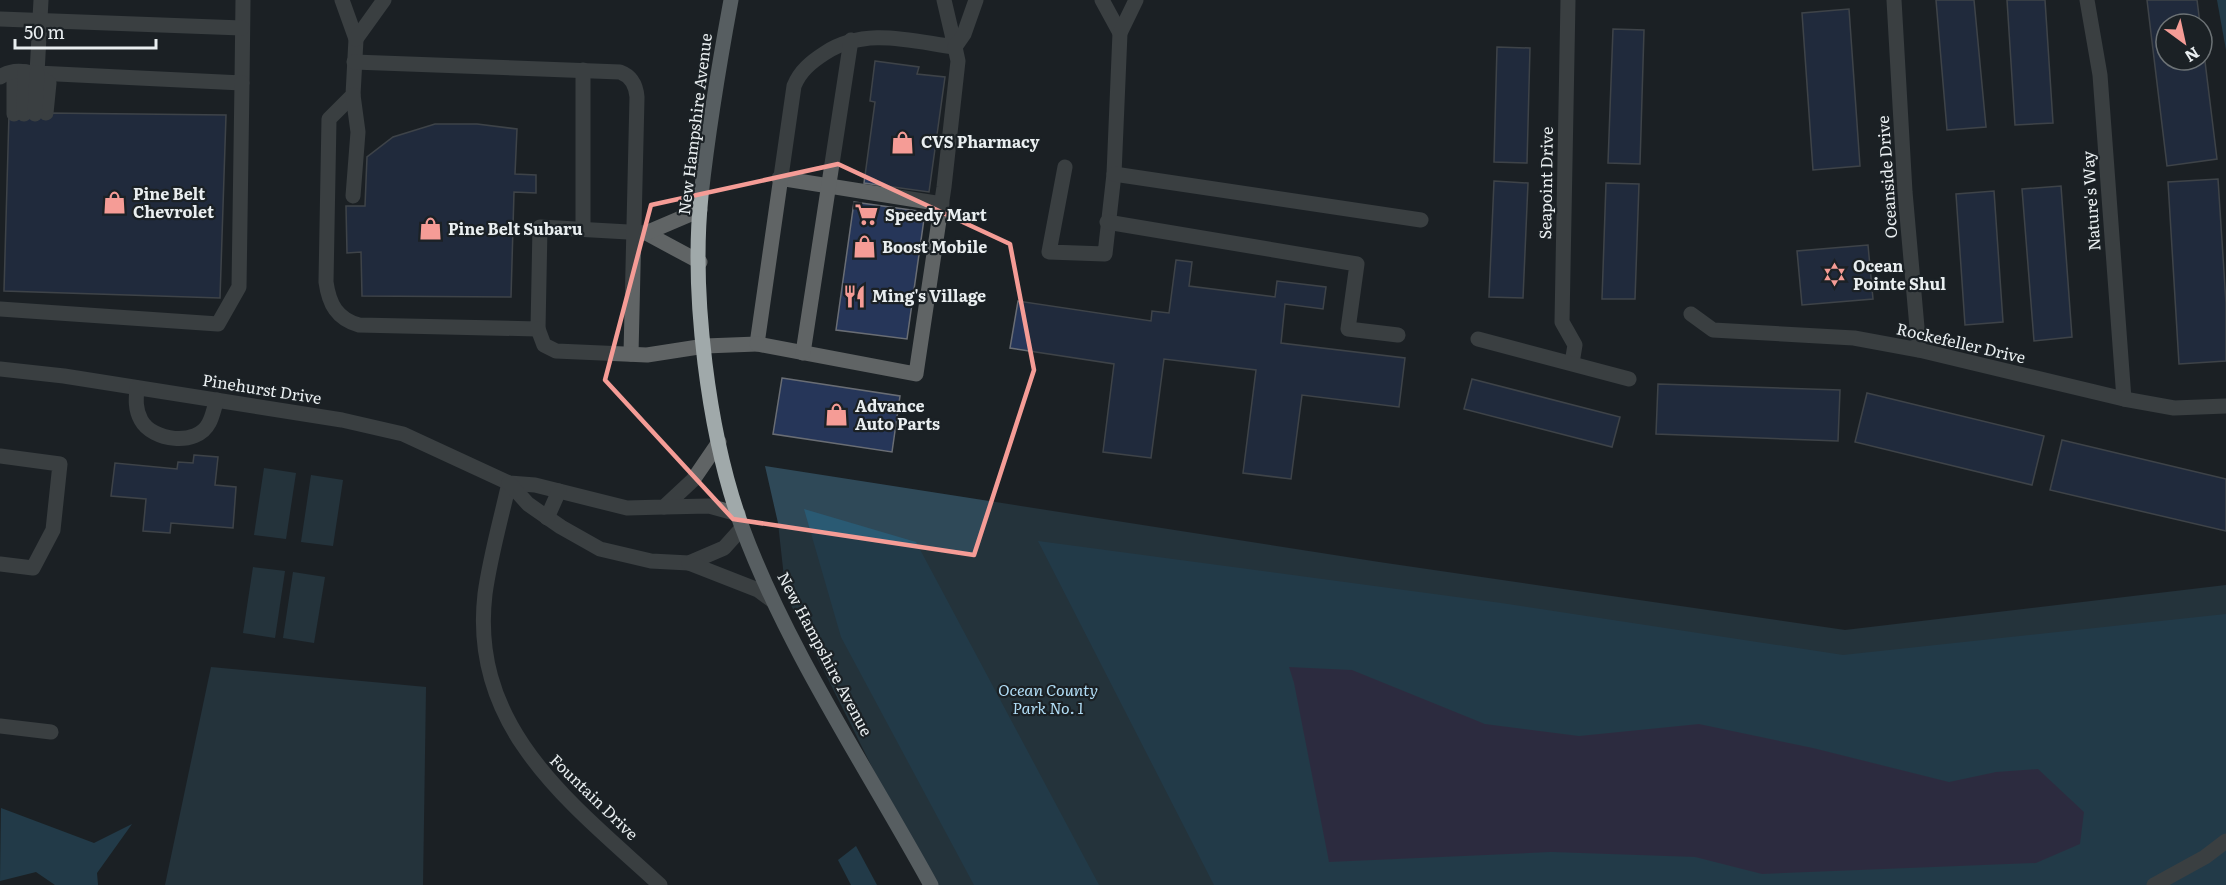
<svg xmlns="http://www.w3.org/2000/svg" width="2226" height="885" font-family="Literata,serif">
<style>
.green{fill:#2f4958}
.forest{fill:#2a5a73}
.water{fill:#423960}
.building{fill:#263659;stroke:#696d74;stroke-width:1.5}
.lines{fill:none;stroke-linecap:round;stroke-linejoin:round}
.minor{stroke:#606465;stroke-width:15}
.major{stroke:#a0a9aa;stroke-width:15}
.marked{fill:none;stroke:#f59c96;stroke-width:4.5;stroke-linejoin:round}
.labels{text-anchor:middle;stroke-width:4.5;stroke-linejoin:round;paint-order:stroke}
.street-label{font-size:16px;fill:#e9eef0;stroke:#1b2125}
.poi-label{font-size:16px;font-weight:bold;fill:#e9eef0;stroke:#1b2125;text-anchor:start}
.park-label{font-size:16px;font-style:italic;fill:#b2def7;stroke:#1b2125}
</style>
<rect width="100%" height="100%" fill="#1b2125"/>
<g class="green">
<path d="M765 466 1379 562 1845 630 2226 585V885H931L786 595 778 523Z"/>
<path d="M264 468 296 473 286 539 254 535Z"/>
<path d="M311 475 343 480 333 546 301 542Z"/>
<path d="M253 567 285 571 275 638 243 633Z"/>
<path d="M293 572 325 577 314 643 283 638Z"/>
<path d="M211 667 426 687 423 885H165Z"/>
</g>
<g class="forest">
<path d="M2217 0H2226V50Z"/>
<path d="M804 509 916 542 1099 885H974L841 637Z"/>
<path d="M1038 541 1501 603 1843 655 2226 614V885H1214Z"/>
<path d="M1 808 94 843 132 824 97 873 98 885H55L36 872 0 881Z"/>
<path d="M856 846 877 885H851L838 860Z"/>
</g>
<path class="water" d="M1289 667 1352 670 1485 724 1579 736 1699 724 1813 748 1949 782 1996 772 2038 769 2084 812 2080 844 2036 863 1762 874 1695 857 1551 852 1329 862 1294 683Z"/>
<g class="building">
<path d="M1936 0H1974L1986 127 1947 130Z"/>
<path d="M2007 0H2045L2053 123 2015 125Z"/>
<path d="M2147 0H2197L2200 24H2166V60H2202V37L2217 159 2167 166Z"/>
<path d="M1849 9 1860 166 1813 170 1802 13Z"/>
<path d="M1613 29 1644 30 1640 164 1608 163Z"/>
<path d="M1497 47 1530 48 1527 163 1494 162Z"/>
<path d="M875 61 919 67 917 74 945 77 929 192 864 183 875 102 870 101Z"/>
<path d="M46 113 226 115 220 298 4 291 9 114Z"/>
<path d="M435 124H477L517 129 515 174 536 175V193L514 192 511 297 362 296 361 252 347 253 346 206H365L367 157 393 137Z"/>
<path d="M2218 179 2226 303V361L2179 364 2168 182Z"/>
<path d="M1494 181 1528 183 1523 298 1489 297Z"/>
<path d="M1606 183 1639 184 1635 299H1602Z"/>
<path d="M2061 186 2072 337 2034 341 2022 189Z"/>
<path d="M1994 191 2003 322 1965 325 1956 194Z"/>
<path d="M854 202 925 212 907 339 836 330Z"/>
<path d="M1868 245 1873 299 1802 305 1797 251Z"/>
<path d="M1176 260 1192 262 1189 286 1275 297 1277 281 1326 287 1323 309 1285 304 1281 343 1405 358 1399 407 1302 395 1291 479 1243 473 1256 370 1164 359 1151 458 1103 452 1114 364 1010 348 1018 301 1151 321 1152 311 1169 313Z"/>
<path d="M782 378 900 396 892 452 773 434Z"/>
<path d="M1472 379 1620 417 1612 447 1464 409Z"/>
<path d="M1658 384 1840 390 1838 441 1656 434Z"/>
<path d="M1867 393 2044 436 2032 485 1855 442Z"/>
<path d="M2062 440 2226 479V531L2050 490Z"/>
<path d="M194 455 218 457 215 485 236 487 233 528 171 523 170 533 143 531 146 499 111 496 115 463 177 469 178 462 193 463Z"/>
</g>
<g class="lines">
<g class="minor">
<path d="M41 0 37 73 242 83 243 0"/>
<path d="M342 0 356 39 353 95 329 119 326 282C329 304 337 319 359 325L538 329 540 227 646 233 700 262"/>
<path d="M1102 0 1120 33"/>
<path d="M1568 0 1562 322 1575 345 1572 363"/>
<path d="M1894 0 1905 192 1919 350"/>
<path d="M2087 0 2100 75 2124 399"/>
<path d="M0 19 242 28"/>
<path d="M356 39 384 0"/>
<path d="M354 62 620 72C631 76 636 85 637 97L631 354"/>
<path d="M14 72V114"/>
<path d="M0 77C16 66 36 72 49 83L46 113"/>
<path d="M353 95 358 132 353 196"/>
<path d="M24 114 25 72"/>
<path d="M35 114 37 73"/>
<path d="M1065 167 1049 252 1105 254 1114 174 1120 33 1136 0"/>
<path d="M1114 174 1421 220"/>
<path d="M779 178 942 204"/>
<path d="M1107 222 1357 264 1348 329 1398 335"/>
<path d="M583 229V70"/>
<path d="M646 233 700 210"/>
<path d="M0 309 218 324 239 287 242 83"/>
<path d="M1691 314 1713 330 1854 338 1919 350 2124 399 2174 408 2226 406"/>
<path d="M538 329 544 345 556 351 647 355 705 346 757 344 794 86C800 71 811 62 825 53 865 27 910 41 955 47L944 0"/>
<path d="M1478 339 1629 379"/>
<path d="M757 344 916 374 944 187 958 61 955 47 964 34 976 0"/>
<path d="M803 353 851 40"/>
<path d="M0 369 64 376 342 420 403 434 509 483 535 485 627 508 664 507 693 480 719 442"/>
<path d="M137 388C136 399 135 409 141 420 152 441 197 447 209 423 213 416 214 407 217 400"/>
<path d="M0 456 60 464 53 530 33 568 0 564"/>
<path d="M509 483C501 519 490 557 485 594 469 729 572 804 660 885"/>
<path d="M509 483 528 504 561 527 600 549 651 561 689 563 724 548 742 528"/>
<path d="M664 507 709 506 738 514"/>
<path d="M547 518 559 491"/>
<path d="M689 563 758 590 773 601"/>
<path d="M0 726 51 732"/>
<path d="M2154 885 2205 857 2226 841"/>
</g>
<path class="major" d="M731 0C719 65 708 131 701 196 691 294 708 434 742 527 787 649 868 770 931 885"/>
</g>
<path d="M0 0H2226V885H0ZM838 164 1010 244 1034 370 974 555 733 519 605 380 651 205Z" fill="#1b2125" fill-opacity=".55" fill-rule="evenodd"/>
<path class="marked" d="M838 164 1010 244 1034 370 974 555 733 519 605 380 651 205Z"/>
<defs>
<symbol id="shop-bare" viewBox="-9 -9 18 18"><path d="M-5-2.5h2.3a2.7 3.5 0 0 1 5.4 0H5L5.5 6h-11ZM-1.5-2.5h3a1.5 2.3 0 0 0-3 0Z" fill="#f59c96" stroke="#1b2125" stroke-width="2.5" paint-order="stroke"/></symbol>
<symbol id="supermarket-bare" viewBox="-9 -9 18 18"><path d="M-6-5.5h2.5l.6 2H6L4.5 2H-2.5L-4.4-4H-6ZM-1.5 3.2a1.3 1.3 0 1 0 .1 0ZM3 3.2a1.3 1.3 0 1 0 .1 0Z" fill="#f59c96" stroke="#1b2125" stroke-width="2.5" paint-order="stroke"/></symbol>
<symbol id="synagogue-bare" viewBox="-9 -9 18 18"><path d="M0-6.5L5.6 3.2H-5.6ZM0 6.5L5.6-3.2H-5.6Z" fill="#f59c96" stroke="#1b2125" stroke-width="2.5" paint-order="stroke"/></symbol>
<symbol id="restaurant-bare" viewBox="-9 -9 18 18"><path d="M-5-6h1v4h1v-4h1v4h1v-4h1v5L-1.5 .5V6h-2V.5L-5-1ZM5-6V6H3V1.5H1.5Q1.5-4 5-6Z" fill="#f59c96" stroke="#1b2125" stroke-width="2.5" paint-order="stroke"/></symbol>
</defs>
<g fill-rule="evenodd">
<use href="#shop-bare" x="886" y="126" width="33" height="33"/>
<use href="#shop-bare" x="98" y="186" width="33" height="33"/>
<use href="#supermarket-bare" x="850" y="198" width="33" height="33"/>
<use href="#shop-bare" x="414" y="212" width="33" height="33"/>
<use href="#shop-bare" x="848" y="230" width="33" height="33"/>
<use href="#synagogue-bare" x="1818" y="258" width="33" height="33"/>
<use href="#restaurant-bare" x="838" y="280" width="33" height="33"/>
<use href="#shop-bare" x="820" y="398" width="33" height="33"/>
</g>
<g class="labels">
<g class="street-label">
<text transform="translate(695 124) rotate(-83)" y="6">New Hampshire Avenue</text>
<text transform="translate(1887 177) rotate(-94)" y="6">Oceanside Drive</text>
<text transform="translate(1546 183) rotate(-89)" y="6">Seapoint Drive</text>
<text transform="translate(2091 201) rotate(-94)" y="6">Nature's Way</text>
<text transform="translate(1961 343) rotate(13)" y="6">Rockefeller Drive</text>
<text transform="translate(262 389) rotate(9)" y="6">Pinehurst Drive</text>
<text transform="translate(825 654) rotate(62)" y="6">New Hampshire Avenue</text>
<text transform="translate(594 797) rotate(44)" y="6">Fountain Drive</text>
</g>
<g class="poi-label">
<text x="921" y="148">CVS Pharmacy</text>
<text x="133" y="200">Pine Belt<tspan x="133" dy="18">Chevrolet</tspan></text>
<text x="885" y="221">Speedy Mart</text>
<text x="448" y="235">Pine Belt Subaru</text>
<text x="882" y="253">Boost Mobile</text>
<text x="1853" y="272">Ocean<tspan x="1853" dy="18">Pointe Shul</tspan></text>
<text x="872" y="302">Ming's Village</text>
<text x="855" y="412">Advance<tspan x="855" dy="18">Auto Parts</tspan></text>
</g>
<g class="park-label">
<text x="1048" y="696">Ocean County<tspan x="1048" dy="18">Park No. 1</tspan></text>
</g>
</g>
<g transform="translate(2184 42) rotate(147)"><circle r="28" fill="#1b2125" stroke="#6d7376" stroke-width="1.5"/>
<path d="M0-4.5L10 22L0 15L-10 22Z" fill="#f59c96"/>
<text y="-9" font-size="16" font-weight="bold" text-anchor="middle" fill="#e9eef0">N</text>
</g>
<path d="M15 39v9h141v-9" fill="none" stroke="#e9eef0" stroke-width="3"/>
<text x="24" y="39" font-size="18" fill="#e9eef0" stroke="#1b2125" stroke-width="4.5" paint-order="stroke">50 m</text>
</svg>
